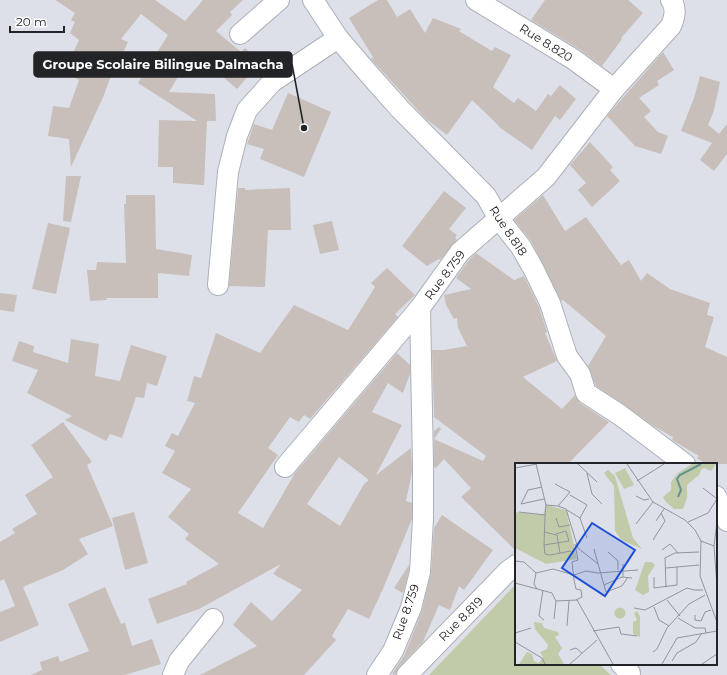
<svg xmlns="http://www.w3.org/2000/svg" width="727" height="675" font-family="Montserrat,sans-serif">
<style>
.green{fill:#c2cba9}
.building{fill:#c8bfba;fill-rule:evenodd}
.lines{fill:none;stroke-linecap:round;stroke-linejoin:round}
.street-casing{stroke:#acb0b8;stroke-width:22}
.street{stroke:#fff;stroke-width:20}
.labels{text-anchor:middle;stroke-width:3.5;stroke-linejoin:round;paint-order:stroke}
.street-label{font-size:12px;fill:#232427;stroke:#fff}
.inset-river{fill:none;stroke:#679292;stroke-width:2}
.inset-road{fill:none;stroke:#93959b;stroke-width:1}
.view{fill:#1d4ed8;fill-opacity:0.15;stroke:#1d4ed8;stroke-width:2}
.inset-edge{fill:none;stroke:#232427;stroke-width:2}
.leader{fill:none;stroke:#232427;stroke-width:1.5}
.callout-dot{fill:#232427;stroke:#fff;stroke-width:1.5}
.callout{fill:#232427;stroke:#232427;stroke-width:1.5}
.callout-label{font-size:13px;text-anchor:middle;font-weight:bold;fill:#fff}
</style>
<rect width="100%" height="100%" fill="#dde0e9"/>
<path class="green" d="M516 584V664H599L611 675H429Z"/>
<g class="building">
<path d="M55 0H155L185 21 203 0H243L230 12 232 15 216 31 241 52 245 48 261 61 237 89 193 51 169 92 215 94 216 121H207L204 185 173 183V167H158L159 120 197 121 138 83 168 35 141 14 121 39 128 42 121 57 118 56 104 95 71 167 69 139 48 136 53 106 69 108 79 80 64 72 79 40 70 33 75 22 71 20 75 13Z"/>
<path d="M378 0H387L397 17 410 9 425 33 433 18 461 29 459 31 492 51 495 47 511 55 493 87 514 103 518 98 536 111 548 94 551 96 560 85 576 99 560 120 555 116 532 150 499 127 498 125 472 100 447 135 426 119 371 59 373 57 349 18Z"/>
<path d="M545 0H628L643 13 621 38 622 39 602 66 579 49 531 20Z"/>
<path d="M663 52 674 70 657 81 659 85 639 98 651 111 644 117 658 132 668 136 661 154 635 146 607 116Z"/>
<path d="M700 76 720 82 714 110 708 125 719 134 727 124V154L714 171 700 160 712 143 681 131 694 98Z"/>
<path d="M288 93 331 112 304 177 260 159 264 149 247 144 254 124 272 130Z"/>
<path d="M590 142 613 167 610 170 620 181 592 207 578 190 586 183 570 165Z"/>
<path d="M66 176H81L71 222 63 221Z"/>
<path d="M238 188H245V190L290 188 291 230H268L265 287 229 286Z"/>
<path d="M444 191 466 208 449 229 457 235 455 238 457 240 440 260 439 259 427 266 402 246Z"/>
<path d="M126 195H155L156 249 192 255 189 276 158 273V298H106L107 300 90 301 87 270H96L97 262 126 263 124 204H126Z"/>
<path d="M543 195 565 231 586 217 621 265 629 260 641 281 647 273 670 289 710 303 707 315 714 317 705 347 727 357V464H706L697 458 699 456 672 440 673 437 655 427 596 386 588 366 606 336 563 300 561 301 531 241 514 220Z"/>
<path d="M332 221 339 250 320 254 313 225Z"/>
<path d="M48 223 70 228 56 294 32 289Z"/>
<path d="M476 253 514 280 524 276 539 307 547 332 545 333 557 361 523 377 562 409 575 395 580 403 609 422 568 464H516V551L461 497 471 488 444 459 436 468 434 467V431L439 427 441 429 434 439 483 461 486 456 434 417V414L432 350H444L466 346 468 348 458 328 457 318 454 319 446 305 444 295 471 289 456 278 469 260Z"/>
<path d="M387 268 415 295 395 314 398 317 310 419 304 415 299 422 290 417 268 448 278 455 238 513 263 528 295 473 397 353 410 365V374L403 393 388 383 372 412 402 425 376 475 411 448 412 472 406 501 412 503V519L382 591 369 619 348 609 332 636 336 640 304 675H200L257 646 233 625 251 602 272 621 302 590 273 574 281 564 199 609 157 624 148 599 187 584 186 582 219 564 185 539 189 534 168 517 191 489 162 473 175 451 165 446 172 433 178 436 195 403 187 401 194 376 201 378 216 333 260 353 294 305 348 330 375 287 371 283ZM339 457 369 480 364 484 340 526 307 504Z"/>
<path d="M0 293 17 295 14 312 0 310Z"/>
<path d="M71 339 99 344 95 376 120 381 131 345 167 356 157 386 147 383 144 398 136 397 122 438 110 434 106 441 65 420 72 416 27 393 38 370 12 361 19 341 34 346 33 352 68 363Z"/>
<path d="M63 422 92 462 87 465 113 526 79 539 88 554 63 570 23 587 39 625 0 642V612L15 606 4 579 0 581V542L15 533 12 529 37 514 25 495 53 477 31 445Z"/>
<path d="M134 512 148 563 125 570 112 518Z"/>
<path d="M442 515 493 550 464 590 459 586 450 610 439 605 423 642 399 667 395 675 392 674 404 656 422 611 431 573 434 528Z"/>
<path d="M409 565V570L403 593 394 588Z"/>
<path d="M105 587 121 624 125 623 132 646 152 639 161 664 125 675H31L42 670 40 662 58 656 60 662 89 651 68 604Z"/>
</g>
<g class="lines">
<defs>
<g id="street">
<path d="M313 0 338 38 368 73 400 109 486 196 499 219 521 247 534 270 550 303 567 356 580 374 586 393 620 415 685 464"/>
<path d="M476 0 573 59 614 89"/>
<path d="M240 34 279 0"/>
<path d="M218 285 228 172 237 136 247 110 272 82 338 38"/>
<path d="M285 467 420 308"/>
<path d="M716 496 727 521"/>
<path d="M621 664 630 673"/>
<path d="M173 675 179 661 213 619"/>
<path d="M377 675 393 651 411 608 420 572 423 519V464L420 308 460 252 546 177 614 89 671 26C675 17 677 8 671 0"/>
<path d="M407 675 508 571 516 565"/>
</g>
</defs>
<use href="#street" class="street-casing"/>
<use href="#street" class="street"/>
</g>
<g class="labels">
<g class="street-label">
<text transform="translate(546 43) rotate(32)" y="4">Rue 8.820</text>
<text transform="translate(508 231) rotate(56)" y="4">Rue 8.818</text>
<text transform="translate(445 275) rotate(-53)" y="4">Rue 8.759</text>
<text transform="translate(406 612) rotate(-71)" y="4">Rue 8.759</text>
<text transform="translate(461 619) rotate(-45)" y="4">Rue 8.819</text>
</g>
</g>
<g transform="translate(515 463)">
<rect width="202" height="202" fill="#dde0e9"/>
<path d="M201 1 196 8 189 5 186 7 184 12 172 22V35L168 46H159L151 39 148 34 156 27V19L163 10 177 1ZM110 5 119 22 109 26 100 10ZM93 7 100 13 118 75 127 86 106 77 100 68 99 23 89 10ZM31 42 51 47 62 96 31 101 0 85V49L28 52ZM130 99H137L140 102 133 113 134 129 128 132 120 127ZM99.5 150a5.5 5.5 0 1 1 11 0a5.5 5.5 0 1 1-11 0ZM122 148 125 153V174L118 171V159L122 157 119 150ZM19 159 27 160 29 165 43 169 44 172 40 174 47 185 43 191 49 201H4L12 189 17 191 19 198 24 200 28 194 25 189 32 186 33 182 20 166Z" fill="#c2cba9"/>
<path class="inset-river" d="M163 34 166 27 162 16 165 12 186 1"/>
<path class="inset-road" d="M21 1 31 42 43 43 51 46 63 85 83 101 91 129 107 123 113 114M63 1 82 19M112 1 138 39 170 57 180 67 186 78 199 83M0 5 22 1M72 10 77 31 87 41M122 18 149 1M40 21 55 29 43 43M27 24 13 27 6 41 29 36M188 25 202 36M55 32 72 42 65 55M121 33 129 37 134 36M52 47 65 55 72 75M4 49 30 52 31 42M30 52 29 82 54 78 51 68 41 71M41 55 44 64 55 62M141 58 149 46M173 59 193 50 202 36M202 59 199 83 202 123M121 61 138 39M29 69 42 72 45 90M138 77 150 58 146 50M186 78 185 113 202 159M60 81 63 97 57 99 59 117 61 126 66 127 67 134 61 137M29 82 30 91 35 92 56 88M79 86 83 101M147 87 155 81 163 90M93 89 103 98V107M0 98 9 99 21 110 38 106 59 112 71 108 83 110 123 107M108 101V114M151 105 184 102M21 110 19 121 22 126M139 114V125L162 122V104M0 120 37 130 41 138 62 137 98 201M89 122 107 114 117 115M151 124 150 95 160 90 184 89M28 127 24 153 29 157M152 137 165 153M139 144 144 157 154 163M119 145 130 147 172 125 179 127H188M180 152V157L186 158 190 149 196 147M163 155 180 165H190L191 170M39 156 41 138M52 163 54 138M78 168 104 164 106 171 122 173M0 170 16 165M0 179 27 195 30 201M55 187 61 185 67 190M138 189 142 186 152 165 174 141 190 132M157 198 162 190 181 179 187 170M55 201 82 177M147 201 162 175 202 168M187 201 202 191"/>
<path class="view" d="M77 60 120 87 90 133 47 105Z"/>
<rect width="202" height="202" class="inset-edge"/>
</g>
<path class="leader" d="M304 128L292 64"/>
<circle class="callout-dot" cx="304" cy="128" r="4"/>
<rect class="callout" x="34" y="52" width="258" height="25" rx="4"/>
<g class="callout-label">
<text x="163" y="69">Groupe Scolaire Bilingue Dalmacha</text>
</g>
<path d="M10 26v6h54v-6" fill="none" stroke="#232427" stroke-width="2"/>
<text x="16" y="26" font-size="12" fill="#232427" stroke="#ffffff" stroke-width="3" paint-order="stroke">20 m</text>
</svg>
